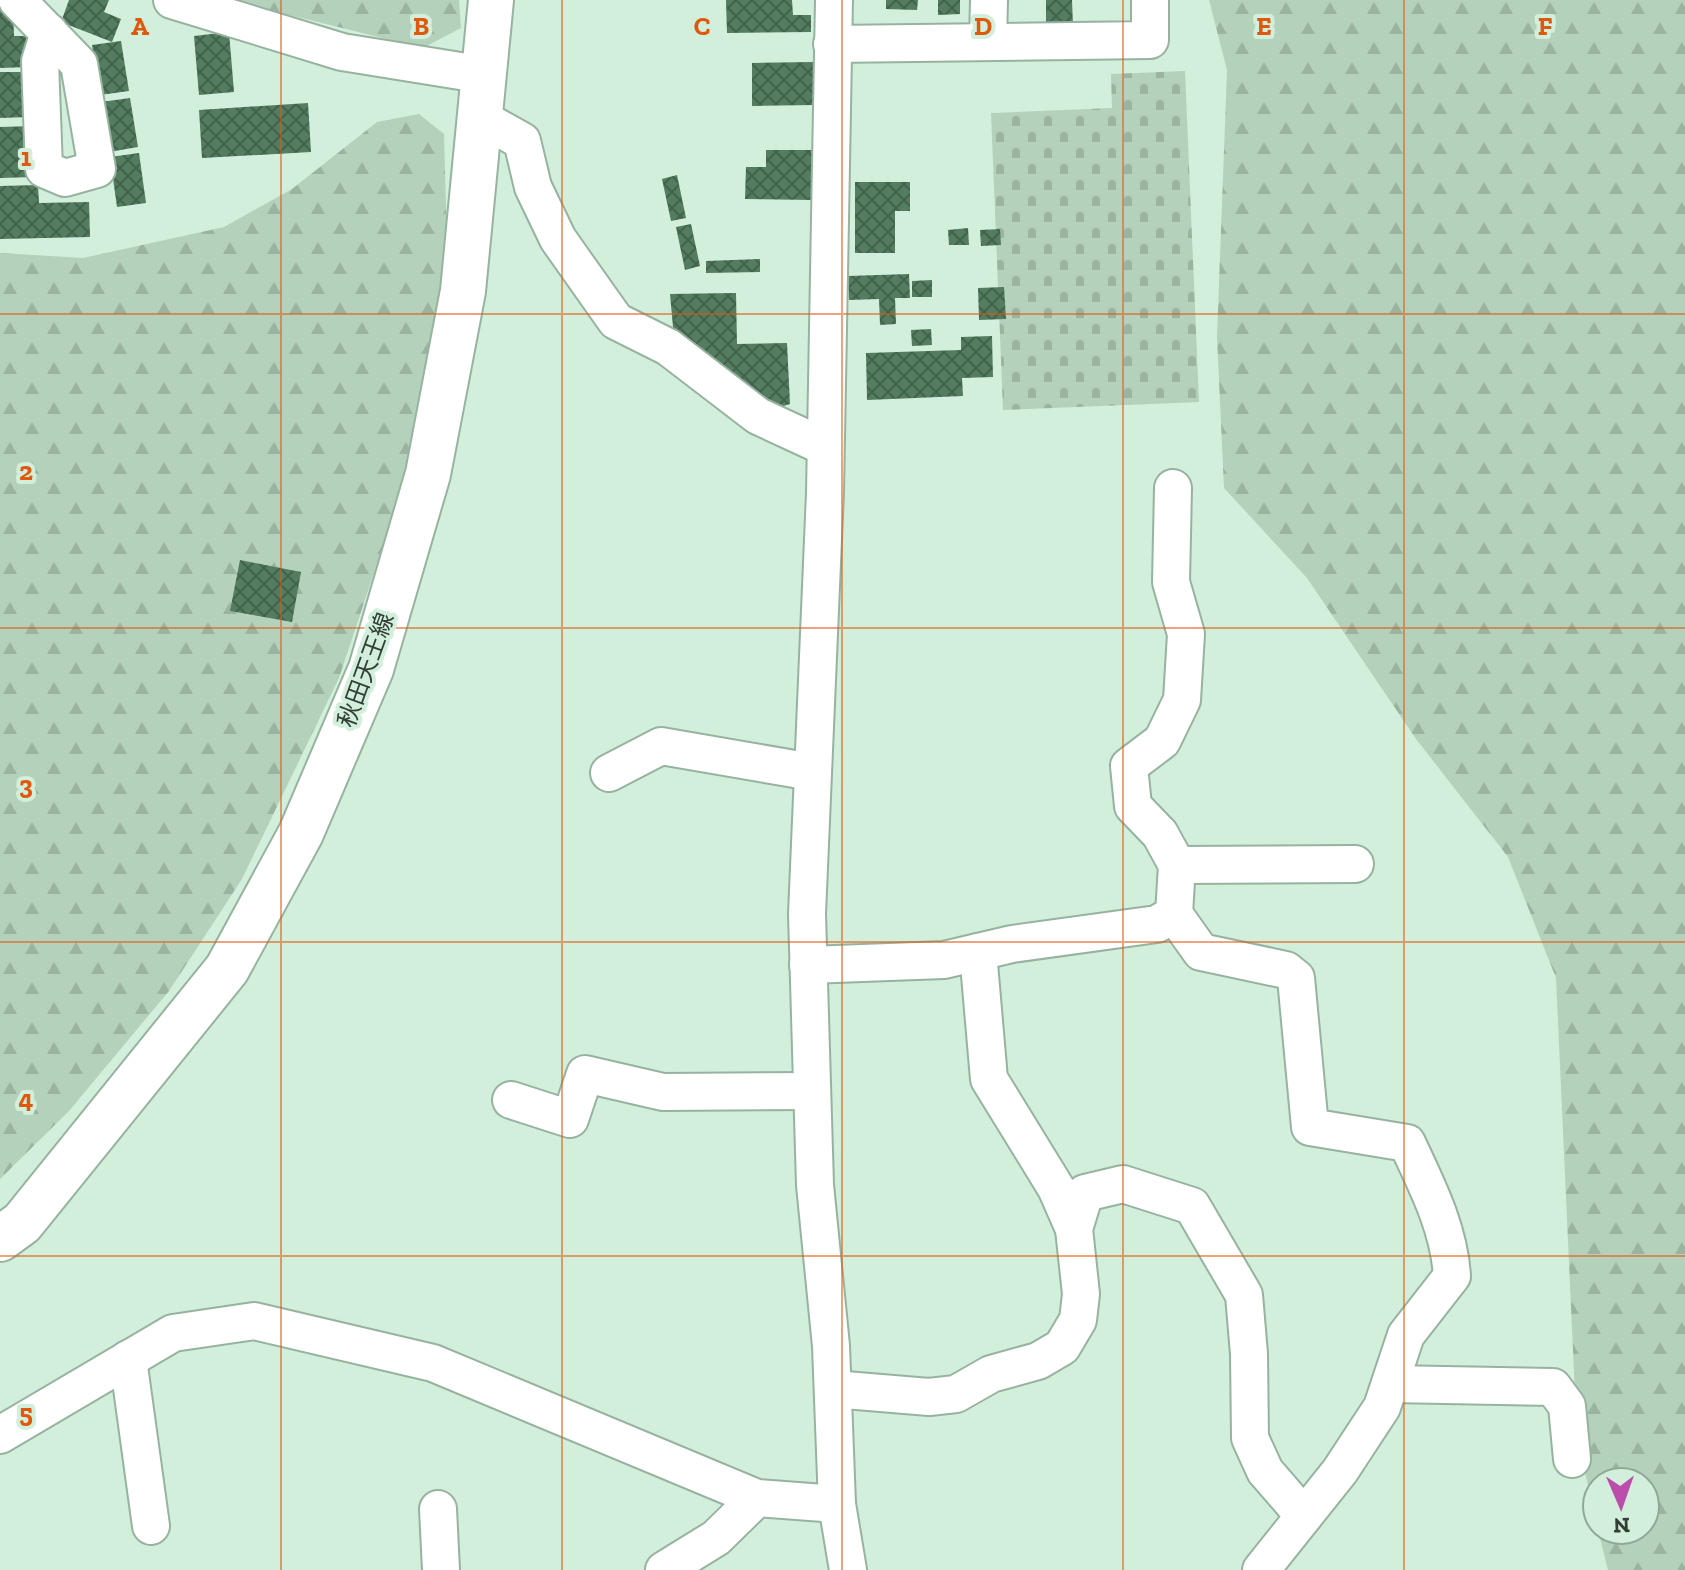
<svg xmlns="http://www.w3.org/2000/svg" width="1685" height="1570" font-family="'Zilla Slab','Noto Sans JP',serif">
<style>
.forest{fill:url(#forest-firs)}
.cemetery{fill:url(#cemetery-stones)}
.building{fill:url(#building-cross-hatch)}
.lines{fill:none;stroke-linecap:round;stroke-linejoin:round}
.minor-casing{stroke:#97b39f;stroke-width:40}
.major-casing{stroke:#97b39f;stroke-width:48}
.minor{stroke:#fff;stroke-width:36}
.major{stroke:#fff;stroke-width:44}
.grid{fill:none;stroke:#df580e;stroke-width:2;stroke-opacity:0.55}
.labels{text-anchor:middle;stroke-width:8;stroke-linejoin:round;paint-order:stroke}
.street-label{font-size:24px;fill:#323e36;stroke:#d1efda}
.grid-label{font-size:26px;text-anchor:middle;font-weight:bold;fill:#df580e;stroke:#d1efda;stroke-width:8;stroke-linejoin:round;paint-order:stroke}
</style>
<defs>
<pattern id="forest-firs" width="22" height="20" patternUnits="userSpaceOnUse" patternTransform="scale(2)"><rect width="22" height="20" fill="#b3d1bb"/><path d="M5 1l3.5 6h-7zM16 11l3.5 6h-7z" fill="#9ab4a1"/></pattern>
<pattern id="cemetery-stones" width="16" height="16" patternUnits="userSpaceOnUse" patternTransform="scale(2)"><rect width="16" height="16" fill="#b3d1bb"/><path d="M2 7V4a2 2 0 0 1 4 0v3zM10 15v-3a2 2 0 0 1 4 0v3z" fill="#9ab4a1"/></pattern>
<pattern id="building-cross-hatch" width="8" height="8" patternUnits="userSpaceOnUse" patternTransform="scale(2)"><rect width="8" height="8" fill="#537c60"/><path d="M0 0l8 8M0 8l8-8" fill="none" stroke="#42624c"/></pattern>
</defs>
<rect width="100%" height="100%" fill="#d1efda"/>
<g class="forest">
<path d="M229 0H459L461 28 423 48Z"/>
<path d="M1209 0H1685V1570H1608L1598 1530H1645V1482H1597V1524L1577 1438 1556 978 1508 857 1416 739 1307 578 1224 488 1217 337 1227 70Z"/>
<path d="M419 114 444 134 448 282 407 474 339 678 242 879 169 991 69 1111 0 1179V253L83 258 224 227 292 189 377 122Z"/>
</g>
<path class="cemetery" d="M1185 71 1199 402 1003 410 991 113 1112 108 1111 74Z"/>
<g class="building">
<path d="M69 0H109L104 12 121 19 112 42 61 22Z"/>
<path d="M726 0H792L793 15H811V32L727 33Z"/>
<path d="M886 0H918L917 10 886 9Z"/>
<path d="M938 0H960V14L938 15Z"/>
<path d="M1046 0H1072L1073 26H1046Z"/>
<path d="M0 8H13L14 36H28L29 67 0 68Z"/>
<path d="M229 32 234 92 199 95 194 36Z"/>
<path d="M121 41 129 91 100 95 92 45Z"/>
<path d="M813 62 814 105 752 106V63Z"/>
<path d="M0 72H28L29 117 0 118Z"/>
<path d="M130 98 138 147 109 152 101 102Z"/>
<path d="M308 103 311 152 202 158 199 110Z"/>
<path d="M33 126 34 177 0 178V127Z"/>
<path d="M766 150H813L812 200 745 199 746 167H766Z"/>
<path d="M139 153 146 203 117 207 110 157Z"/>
<path d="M677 175 686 218 671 221 662 179Z"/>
<path d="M855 182H910V211H895V253H855Z"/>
<path d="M38 185 39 203 89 202 90 237 0 239V186Z"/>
<path d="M691 224 700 266 685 270 676 227Z"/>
<path d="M968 228 969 245H949L948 230Z"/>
<path d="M1000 229 1001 245 981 246 980 230Z"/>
<path d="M760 259V272L706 273V261Z"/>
<path d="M909 274 910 298H895L896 324 880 325 879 299 849 300 848 276Z"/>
<path d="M932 280V297H912V281Z"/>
<path d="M1004 287 1006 319 979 320 978 288Z"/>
<path d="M736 293 737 344 787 343 790 404 780 407 732 383 674 338 670 294Z"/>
<path d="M931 329 932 345 912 346 911 330Z"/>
<path d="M992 336 993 377 962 378 963 396 867 400 866 353 961 350V337Z"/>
<path d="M240 560 301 572 292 622 230 611Z"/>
</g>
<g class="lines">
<defs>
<g id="minor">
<path d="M17 0 79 64 97 169 65 178 44 169 40 61 49 32"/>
<path d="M172 0 342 52 485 75"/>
<path d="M834 0 825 493 807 914 815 1185 831 1346 837 1504 848 1570"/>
<path d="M988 42 989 0"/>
<path d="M832 44 1150 40V0"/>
<path d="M481 118 522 141 533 187 558 239 616 321 668 347 758 416 825 447"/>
<path d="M609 773 661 746 812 772"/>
<path d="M1177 865 1355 864"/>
<path d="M1174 914 1201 952 1286 970 1296 978 1310 1127 1407 1143C1427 1186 1449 1228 1452 1276L1406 1335 1382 1407 1340 1471 1261 1570"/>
<path d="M978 952 989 1079 1056 1188 1074 1229"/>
<path d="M808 965 944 960 1012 944 1157 924 1174 914 1177 865 1160 834 1133 806 1129 766 1162 741 1182 700 1186 634 1171 582 1173 488"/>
<path d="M511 1100 570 1119 585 1074 663 1092 811 1091"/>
<path d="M128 1359 151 1526"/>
<path d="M1390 1384 1553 1387 1567 1406 1572 1459"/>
<path d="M833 1389 929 1397 956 1394 991 1374 1038 1361 1062 1347 1078 1320 1081 1294 1074 1229 1085 1193 1123 1184 1192 1206 1244 1295 1249 1354 1250 1438 1265 1471 1304 1516"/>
<path d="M0 1435 173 1333 254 1321 433 1363 757 1498 837 1504"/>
<path d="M438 1509 441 1570"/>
<path d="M664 1570 716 1538 757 1498"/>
</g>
<path id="major" d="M0 1239 22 1223 227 969 301 833 371 669 428 474 463 291 491 0"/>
</defs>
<use href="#minor" class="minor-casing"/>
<use href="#major" class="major-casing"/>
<use href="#minor" class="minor"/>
<use href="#major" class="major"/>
</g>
<path class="grid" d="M281 0V1570M562 0V1570M842 0V1570M1123 0V1570M1404 0V1570M0 314H1685M0 628H1685M0 942H1685M0 1256H1685"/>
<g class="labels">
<g class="street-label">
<text transform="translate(366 670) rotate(-70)" y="8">秋田天王線</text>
</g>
</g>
<g class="grid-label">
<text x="140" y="35">A</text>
<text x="421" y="35">B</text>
<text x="702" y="35">C</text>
<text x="983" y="35">D</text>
<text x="1264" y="35">E</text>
<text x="1545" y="35">F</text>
<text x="26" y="166">1</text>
<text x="26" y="480">2</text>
<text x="26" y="794">3</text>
<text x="26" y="1108">4</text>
<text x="26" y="1422">5</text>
</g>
<g transform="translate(1621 1506) rotate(178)"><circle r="38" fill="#d1efda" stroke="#91a898" stroke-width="2"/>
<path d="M0-6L14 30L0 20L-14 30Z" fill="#bc4dab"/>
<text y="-12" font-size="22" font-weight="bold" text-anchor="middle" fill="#323e36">N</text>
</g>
</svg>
